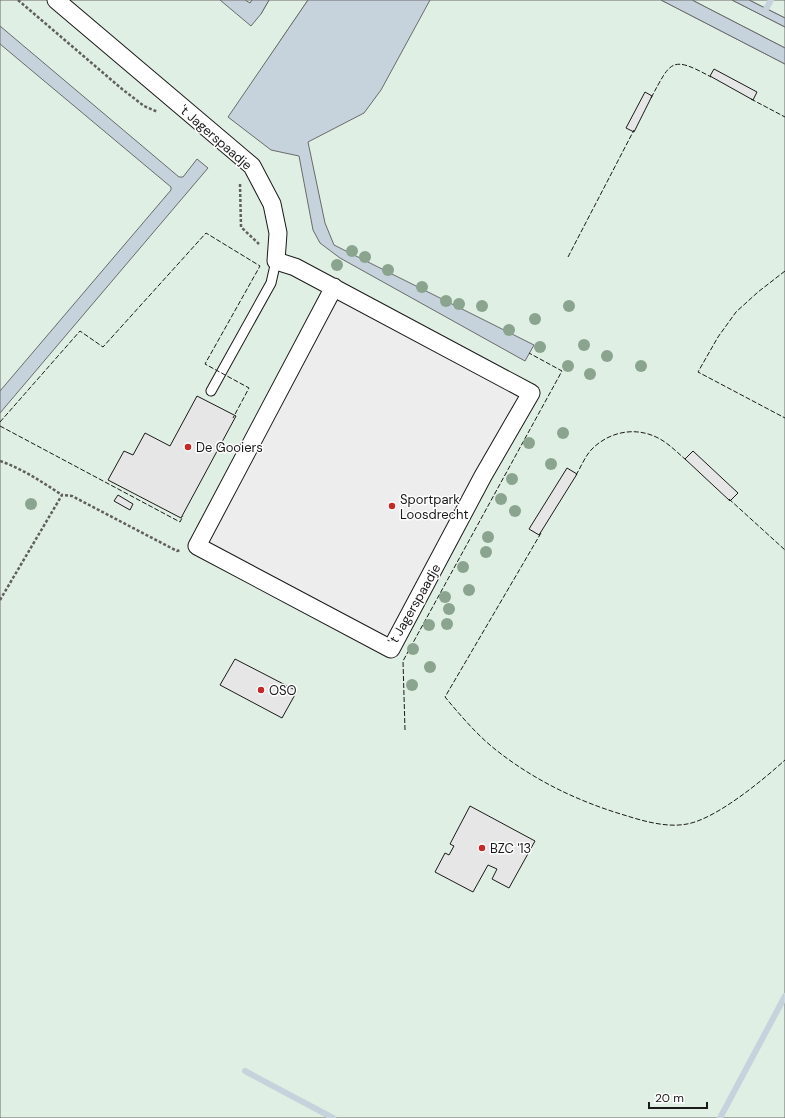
<svg xmlns="http://www.w3.org/2000/svg" width="785" height="1118" font-family="'DM Sans',sans-serif">
<style>
.green{fill:#e0efe3;stroke:#6a6a6a}
.parking{fill:#ededed;stroke:#6a6a6a}
.water{fill:#c6d2dc;stroke:#6a6a6a}
.lines{fill:none;stroke-linecap:round;stroke-linejoin:round}
.stream{stroke:#c6d2dc;stroke-width:6}
.building{fill:#e6e6e6;stroke:#1a1a1a}
.service-casing{stroke:#1a1a1a;stroke-width:11}
.minor-casing{stroke:#1a1a1a;stroke-width:19}
.path{stroke:#5f5f5f;stroke-width:2.5;stroke-dasharray:3 2;stroke-linecap:butt}
.service{stroke:#fff;stroke-width:9}
.minor{stroke:#fff;stroke-width:17}
.fence{stroke:#1a1a1a;stroke-width:1;stroke-dasharray:5 2;stroke-linecap:butt}
.tree{fill:#8aa48f}
.poi-dot{fill:#c62828;stroke:#fff;stroke-width:1.5}
.labels{text-anchor:middle;stroke-width:3;stroke-linejoin:round;paint-order:stroke}
.street-label{font-size:13px;fill:#1a1a1a;stroke:#fff}
.poi-label{font-size:13px;fill:#1a1a1a;stroke:#fff;text-anchor:start}
</style>
<rect width="100%" height="100%" fill="#fff"/>
<g class="green">
<path d="M0 0H252L250 4 261 14 269 0H308L268 59 354 0H661L785 64V1118H0Z"/>
<path d="M692 0H732L785 27V48Z"/>
<path d="M749 0H785V18Z"/>
</g>
<path class="parking" d="M334 287 531 393 391 649 197 546Z"/>
<g class="water">
<path d="M220 0H245L250 3 252 0H269L261 14 251 26Z"/>
<path d="M308 0H430L381 90 364 113 308 142 325 223 334 245 534 345 525 361 340 258 320 243 313 230 299 156 271 150 228 117Z"/>
<path d="M661 0H692L785 48V64Z"/>
<path d="M732 0H749L785 18V27Z"/>
<path d="M0 26 179 177H183L197 159 208 168 0 413V391L171 190V187L0 44Z"/>
</g>
<g class="lines">
<g class="stream">
<path d="M766 9 771 0"/>
<path d="M245 1071 333 1118"/>
<path d="M720 1118 785 996"/>
</g>
</g>
<g class="building">
<path d="M714 69 757 92 753 100 710 76Z"/>
<path d="M645 92 652 96 634 132 626 128Z"/>
<path d="M197 396 236 416 181 518 108 480 124 451 133 455 145 433 170 446Z"/>
<path d="M693 451 738 493 730 501 685 459Z"/>
<path d="M567 468 577 474 539 535 529 529Z"/>
<path d="M118 495 133 504 130 510 114 501Z"/>
<path d="M235 659 297 691 282 718 220 685Z"/>
<path d="M470 806 535 841 509 888 492 879 497 869 488 865 473 892 435 872 445 853 449 855 454 846 450 844Z"/>
</g>
<g class="lines">
<defs>
<path id="service" d="M211 391 271 283 276 261"/>
<path id="minor" d="M56 0 252 166 272 204 278 233 276 261 295 267 531 393 483 476 391 649 197 546 334 287"/>
</defs>
<use href="#service" class="service-casing"/>
<use href="#minor" class="minor-casing"/>
<g class="path">
<path d="M18 0 122 89 144 106 158 112"/>
<path d="M240 184 241 227 259 244"/>
<path d="M0 461C23 469 42 482 62 495"/>
<path d="M0 600 62 495 72 496 177 551 180 550"/>
</g>
<use href="#service" class="service"/>
<use href="#minor" class="minor"/>
<g class="fence">
<path d="M651 98C671 61 671 55 711 77"/>
<path d="M751 99 785 117"/>
<path d="M568 257 634 130"/>
<path d="M785 271 758 292 736 312 718 337 698 372 785 418"/>
<path d="M0 422 80 331 103 347 206 233 260 266 205 364 249 388 233 418"/>
<path d="M0 426 180 522 183 516"/>
<path d="M576 475C581 467 585 456 592 449 610 431 637 426 660 439 669 444 678 453 686 460"/>
<path d="M729 499 785 550"/>
<path d="M541 533 445 697C461 716 477 735 496 750 534 780 577 801 624 815 643 821 667 828 687 824 716 819 763 780 785 760"/>
<path d="M405 730 403 661 562 371 529 353"/>
</g>
</g>
<g class="tree">
<circle cx="352" cy="251" r="6"/>
<circle cx="365" cy="257" r="6"/>
<circle cx="337" cy="265" r="6"/>
<circle cx="388" cy="270" r="6"/>
<circle cx="422" cy="287" r="6"/>
<circle cx="446" cy="301" r="6"/>
<circle cx="459" cy="304" r="6"/>
<circle cx="482" cy="306" r="6"/>
<circle cx="569" cy="306" r="6"/>
<circle cx="535" cy="319" r="6"/>
<circle cx="509" cy="330" r="6"/>
<circle cx="584" cy="345" r="6"/>
<circle cx="540" cy="347" r="6"/>
<circle cx="607" cy="356" r="6"/>
<circle cx="568" cy="366" r="6"/>
<circle cx="641" cy="366" r="6"/>
<circle cx="590" cy="374" r="6"/>
<circle cx="563" cy="433" r="6"/>
<circle cx="529" cy="443" r="6"/>
<circle cx="551" cy="464" r="6"/>
<circle cx="512" cy="479" r="6"/>
<circle cx="501" cy="499" r="6"/>
<circle cx="31" cy="504" r="6"/>
<circle cx="515" cy="511" r="6"/>
<circle cx="488" cy="537" r="6"/>
<circle cx="486" cy="552" r="6"/>
<circle cx="463" cy="567" r="6"/>
<circle cx="469" cy="590" r="6"/>
<circle cx="445" cy="597" r="6"/>
<circle cx="449" cy="609" r="6"/>
<circle cx="447" cy="624" r="6"/>
<circle cx="429" cy="625" r="6"/>
<circle cx="413" cy="649" r="6"/>
<circle cx="430" cy="667" r="6"/>
<circle cx="412" cy="685" r="6"/>
</g>
<g class="poi-dot">
<circle cx="188" cy="447" r="4"/>
<circle cx="392" cy="506" r="4"/>
<circle cx="261" cy="690" r="4"/>
<circle cx="482" cy="848" r="4"/>
</g>
<g class="labels">
<g class="street-label">
<text transform="translate(216 137) rotate(41)" y="5">'t Jagerspaadje</text>
<text transform="translate(414 604) rotate(-60)" y="5">'t Jagerspaadje</text>
</g>
<g class="poi-label">
<text x="196" y="452">De Gooiers</text>
<text x="400" y="504">Sportpark<tspan x="400" dy="15">Loosdrecht</tspan></text>
<text x="269" y="695">OSO</text>
<text x="490" y="853">BZC '13</text>
</g>
</g>
<path d="M649 1102v6h58v-6" fill="none" stroke="#1a1a1a" stroke-width="2"/>
<text x="655" y="1102" font-size="12" fill="#1a1a1a" stroke="#ffffff" stroke-width="3" paint-order="stroke">20 m</text>
</svg>
